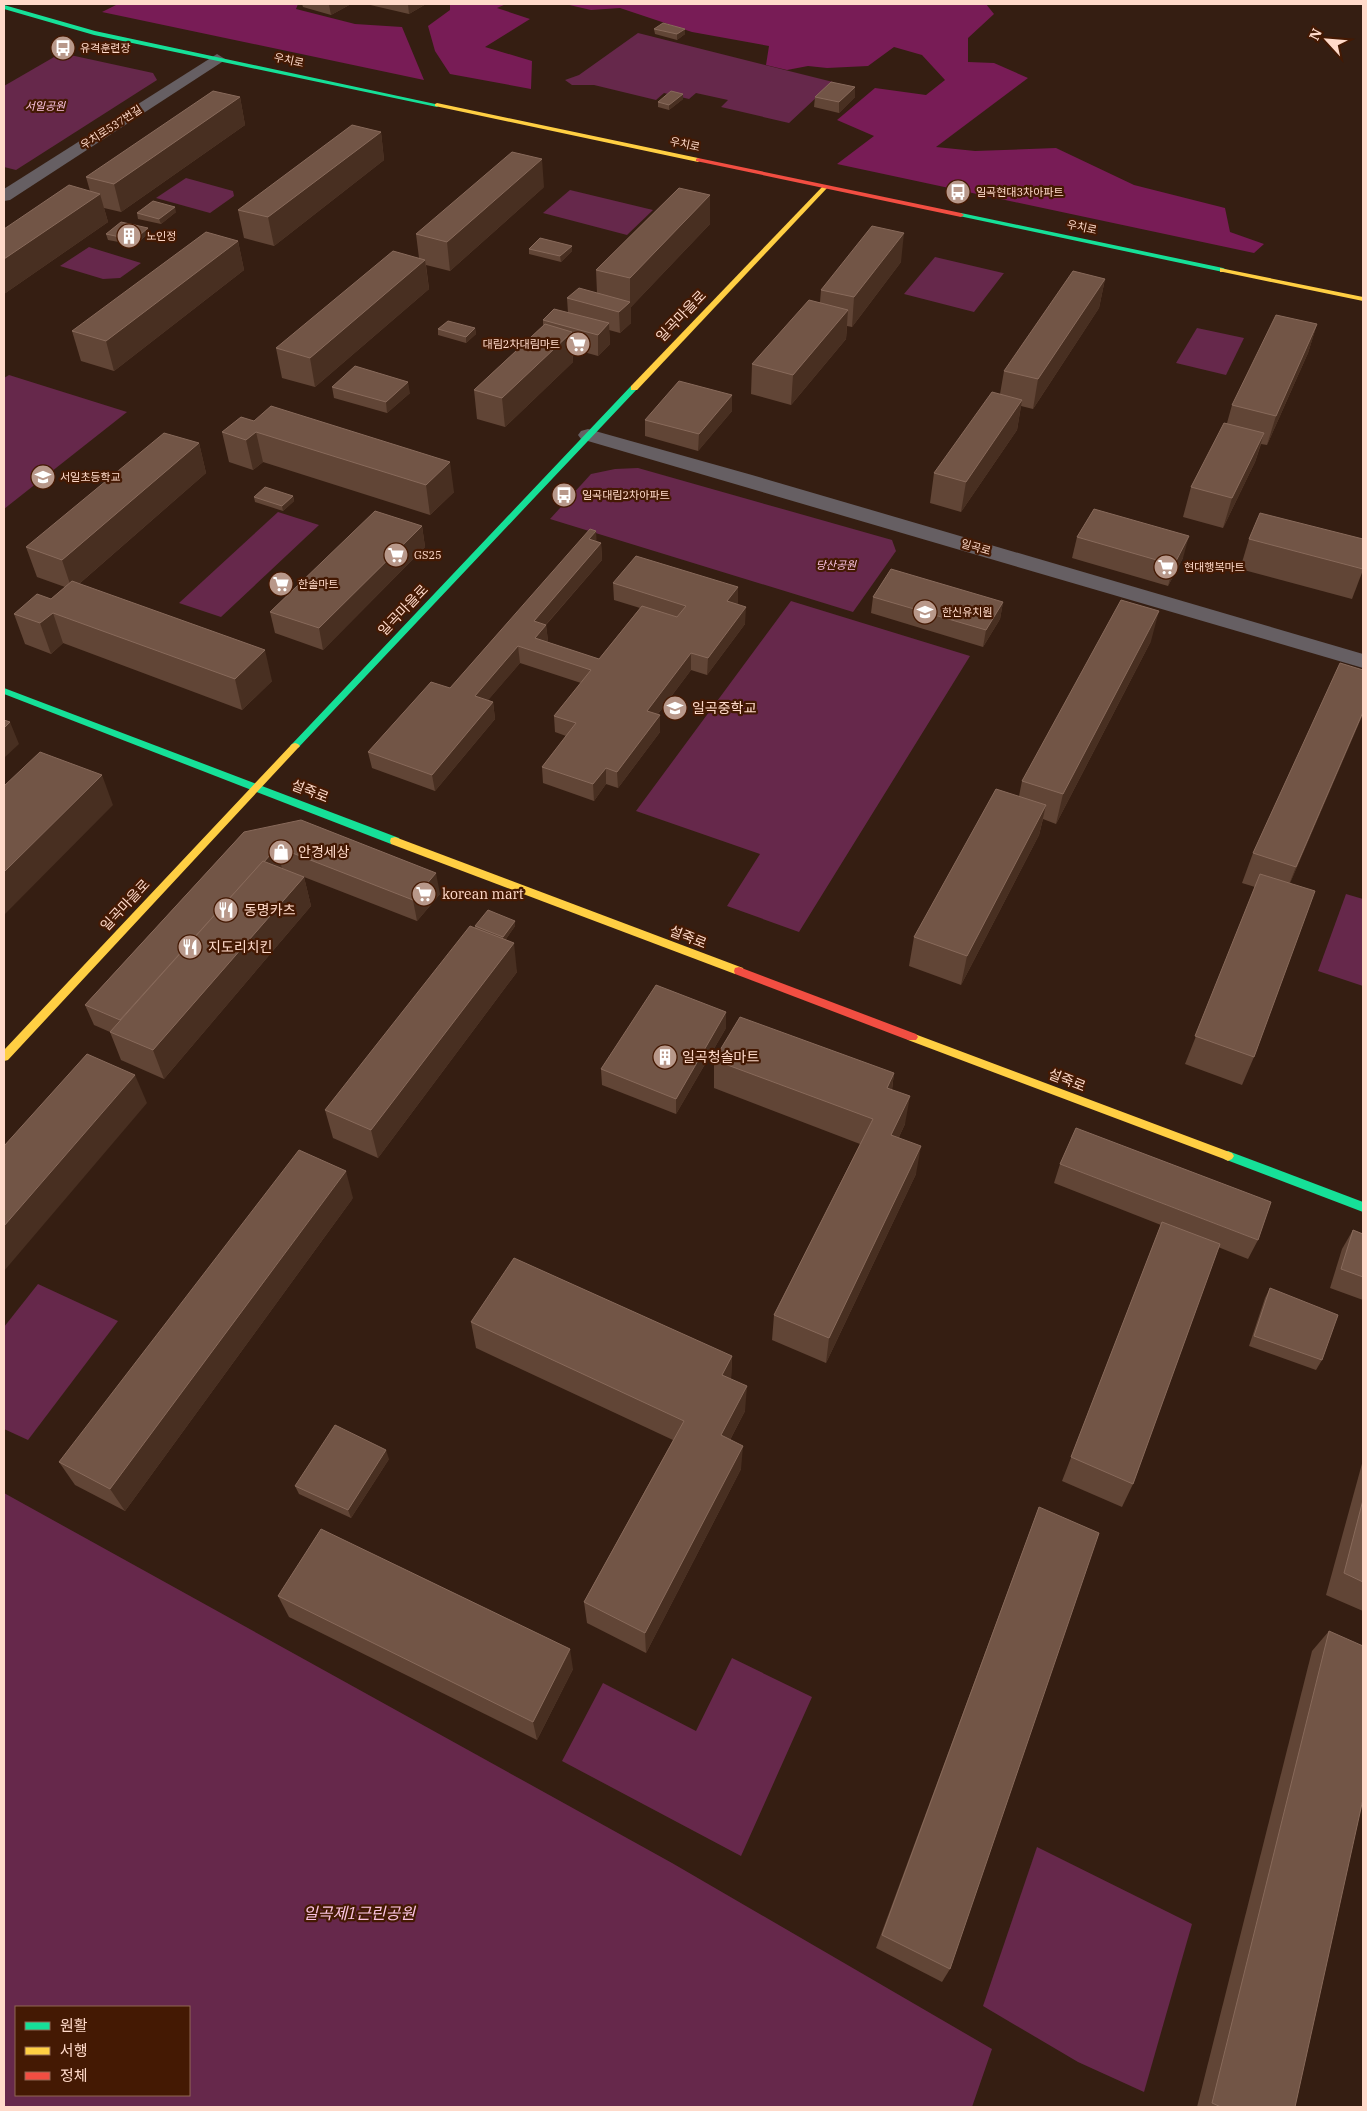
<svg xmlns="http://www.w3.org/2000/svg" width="1367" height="2111" font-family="'IBM Plex Serif','Noto Sans KR',serif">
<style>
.green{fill:#66284b;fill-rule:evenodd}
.forest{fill:#781c56}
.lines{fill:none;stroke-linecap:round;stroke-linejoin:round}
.street{fill:#665f63;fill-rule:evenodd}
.fast{fill:#16e098;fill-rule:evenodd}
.slow{fill:#ffcf43;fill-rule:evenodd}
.jam{fill:#f24e42;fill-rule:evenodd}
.wall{fill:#614536}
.shaded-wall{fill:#482f21}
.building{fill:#725546;stroke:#886a5b}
.labels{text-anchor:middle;stroke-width:4.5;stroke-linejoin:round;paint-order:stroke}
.far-poi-label{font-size:11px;fill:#ffdaca;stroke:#441903;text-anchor:start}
.far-street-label{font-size:11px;fill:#ffdaca;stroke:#441903}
.far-park-label{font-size:11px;font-style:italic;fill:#fcc4e2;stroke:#441903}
.street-label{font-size:14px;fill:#ffdaca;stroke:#441903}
.poi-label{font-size:14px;fill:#ffdaca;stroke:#441903;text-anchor:start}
.near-park-label{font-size:16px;font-style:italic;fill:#fcc4e2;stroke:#441903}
</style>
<rect width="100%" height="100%" fill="#351e12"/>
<g class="green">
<path d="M638 33 833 82 789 123 721 107 728 100 696 93 689 99 664 93 656 100 594 85H572L565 80 579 75Z"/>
<path d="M61 53 153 73 157 80 16 170 4 167V86Z"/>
<path d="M186 178 233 191 234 196 210 213 156 198Z"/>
<path d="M570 190 653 210 627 235 543 213Z"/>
<path d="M89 247 141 263 120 278 103 279 60 266Z"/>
<path d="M935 257 1003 273H1004L974 312 904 294Z"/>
<path d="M1197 328 1244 338 1226 375 1176 363Z"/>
<path d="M9 375 127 412 4 509V378Z"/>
<path d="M638 468 892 540 896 551 853 612 550 519 591 474 615 469Z"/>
<path d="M278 512 319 525 221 617 179 603Z"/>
<path d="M791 601 970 656 799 932 727 906 760 854 636 811Z"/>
<path d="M1346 894 1363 899V986L1318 971Z"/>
<path d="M38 1284 118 1321 28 1440 4 1429V1327Z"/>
<path d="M4 1493 672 1863 992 2049 972 2107H4ZM16 2007H189V2095H16Z"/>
<path d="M732 1658 812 1697 741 1856 562 1761 603 1683 696 1731Z"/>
<path d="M1037 1847 1192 1924 1144 2092 1078 2062 983 2006Z"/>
</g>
<g class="forest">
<path d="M118 4H298L296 9 355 24 402 27 424 80 102 12Z"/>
<path d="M450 4H506L497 8 530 19 485 47 532 61 531 89 450 74 435 51 428 26 450 10Z"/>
<path d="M565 4H986L994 14 968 38V62L994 63 1028 78 936 147 975 151 1056 148 1134 185 1225 208 1230 232 1264 244 1254 253 837 164 874 136 837 120 875 88 926 95 945 80 922 55 894 47 868 66 827 68 808 66 787 70 766 65 769 46 692 32 620 8 591 10Z"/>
</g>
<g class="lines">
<g class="street">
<path d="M217 54 225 59 222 62 10 200 4 201V189Z"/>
<path d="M588 429 752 475 1363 654V668L581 439 578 435 581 431Z"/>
</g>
<g class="fast">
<path d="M4 5 95 31 440 105 437 107 94 35 4 9Z"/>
<path d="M961 213 1223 268 1227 270 1223 272 959 216 958 215Z"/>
<path d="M631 386 638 388 298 748H292L290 746 292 744Z"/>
<path d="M4 688 399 838 400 841 399 844H391L4 694Z"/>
<path d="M1228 1151 1363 1202V1212L1224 1159 1222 1156 1224 1153Z"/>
</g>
<g class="slow">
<path d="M437 103 698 158 701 160 698 162 435 106V104Z"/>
<path d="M823 186 828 187 637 390H631V386Z"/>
<path d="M1220 268 1363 297V301L1223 272H1220Z"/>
<path d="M295 743 298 744 300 746 298 748 8 1060 4 1061V1050L292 744Z"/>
<path d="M395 837 743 968 744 971 743 974H735L391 844 390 841 391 838Z"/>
<path d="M912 1033 1232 1153 1234 1156 1232 1159 1228 1161 1224 1159 908 1040 906 1037 908 1034Z"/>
</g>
<g class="jam">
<path d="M698 158 961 213 964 215 961 217 696 161V159Z"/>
<path d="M739 967 916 1034 918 1037 916 1040H908L735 974 734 971 735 968Z"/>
</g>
</g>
<g class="wall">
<path d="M302 4H351L331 15 303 7Z"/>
<path d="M366 4H426L409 14Z"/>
<path d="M654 29 685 34 677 40 655 34Z"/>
<path d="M855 87V97L839 113 814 107 815 97Z"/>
<path d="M240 97 245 125 121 212 104 208 108 222 4 294V229L90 191 86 177Z"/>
<path d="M683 99 669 110 658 107V102Z"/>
<path d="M381 132 384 160 274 246 244 238 238 210Z"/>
<path d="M544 187 450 271 426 265 429 289 315 387 282 378 276 348 419 258 416 234Z"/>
<path d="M710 195V224L631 307V323L620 333 609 330 610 344 598 356 573 349V362L505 427 477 419 474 390 543 326V320L568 313 567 298 597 293 596 270Z"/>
<path d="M176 212 161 224 138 219 137 213Z"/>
<path d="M149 233 135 245 108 240 106 234Z"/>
<path d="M238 241 244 270 114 371 81 361 72 331Z"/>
<path d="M529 249 572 251 561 262 529 254Z"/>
<path d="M901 262 852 327 847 326 846 339 791 405 751 394 752 364 820 302 821 290Z"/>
<path d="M1105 279 1099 308 1033 409 1021 406 1017 430 961 512 930 503 934 473 1000 394 1004 371Z"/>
<path d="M1317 324 1308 353 1267 445 1261 444 1255 462 1223 528 1183 517 1191 487 1227 423 1232 405Z"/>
<path d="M475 328 476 334 466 343 438 335V329Z"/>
<path d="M332 387 410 393 387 413 334 398Z"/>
<path d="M732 395V411L698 451 645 436V420Z"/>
<path d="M241 417 454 492 430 515 263 462 253 470 229 462 222 432Z"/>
<path d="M199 443 206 473 79 584 272 681 242 710 63 643 51 654 25 644 14 614 51 599 65 587 37 577 26 547Z"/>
<path d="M293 496 294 501 283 511 255 502 254 497Z"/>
<path d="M422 526 425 547 323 650 275 633 270 612Z"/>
<path d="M1077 537 1183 558 1168 586 1072 558Z"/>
<path d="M1249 539H1363V570L1352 599 1240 569Z"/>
<path d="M597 542 601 543 602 560 546 625 548 641 547 642 599 659 640 608 614 600 613 583 738 604 745 624 707 675 691 670 658 714 660 732 618 788 606 784 594 801 543 783 542 767 566 736 555 732 554 716 581 683 520 663 488 700 493 702 495 719 435 791 372 768 368 752 450 688Z"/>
<path d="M873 597 1003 602 1000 619 983 647 871 613Z"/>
<path d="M1151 641 1056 824 1043 819 1039 835 961 985 909 966 914 937 1019 796 1022 781Z"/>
<path d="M1363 670V714L1290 883 1254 1057 1242 1085 1185 1064 1255 887 1242 883 1253 853Z"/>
<path d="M244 832 440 894 417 921 304 877 311 906 164 1079 121 1060 110 1032 94 1025 85 1005Z"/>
<path d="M475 926H515L506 939 517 972 378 1158 333 1138 325 1110 475 928Z"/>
<path d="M726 1028 676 1114 602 1085 601 1069Z"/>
<path d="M714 1060 894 1073 892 1090 905 1124 899 1137 916 1174 826 1363 772 1340 774 1315 860 1144 714 1088Z"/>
<path d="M1060 1164 1258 1240 1248 1259 1218 1247 1133 1484 1122 1507 1062 1481 1161 1225 1054 1183Z"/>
<path d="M353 1198 125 1511 75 1485 59 1462Z"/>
<path d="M1353 1230 1363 1234V1300L1330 1288 1342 1249Z"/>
<path d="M1270 1288 1322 1360 1316 1370 1249 1346 1265 1298Z"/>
<path d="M471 1322 732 1356 731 1379 745 1411 730 1440 741 1469 646 1653 587 1623 584 1602 673 1440 476 1348Z"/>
<path d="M389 1459 351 1518 299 1494 295 1486Z"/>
<path d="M1363 1460V1611L1326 1595Z"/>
<path d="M1039 1507 950 1969 942 1982 876 1948Z"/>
<path d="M278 1596 573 1669 537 1740 289 1617Z"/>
<path d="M1329 1631 1295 2107H1197L1312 1651Z"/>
</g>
<g class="shaded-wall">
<path d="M331 4H351L331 15 329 5Z"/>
<path d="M408 4H426L409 14Z"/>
<path d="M685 29V34L677 40V34Z"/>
<path d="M855 87V97L839 113V102Z"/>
<path d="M683 94V99L669 110V105Z"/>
<path d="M240 97 245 125 121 212 114 184Z"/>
<path d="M381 132 384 160 274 246 268 217Z"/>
<path d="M542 159 544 187 450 271 447 242Z"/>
<path d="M100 194 108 222 4 294V259Z"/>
<path d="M710 195V224L631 307V323L620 333 619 312 630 302V278Z"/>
<path d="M175 207 176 212 161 224 159 219Z"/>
<path d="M148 228 149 233 135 245 134 240Z"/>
<path d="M904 233 901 262 852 327 854 297Z"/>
<path d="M238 241 244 270 114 371 106 341Z"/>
<path d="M572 246V251L561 262 560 256Z"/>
<path d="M425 260 429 289 315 387 310 358Z"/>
<path d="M1105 279 1099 308 1033 409 1038 379Z"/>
<path d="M848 310 846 339 791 405 793 375Z"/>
<path d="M609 323 610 344 598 356V335Z"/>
<path d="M1317 324 1308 353 1267 445 1276 416Z"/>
<path d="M475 328 476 334 466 343V337Z"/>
<path d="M572 332 573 362 505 427 502 398Z"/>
<path d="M408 382 410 393 387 413 386 402Z"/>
<path d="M732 395V411L698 451 699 434Z"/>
<path d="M1022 400 1017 430 961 512 966 482Z"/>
<path d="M256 432 263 462 253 470 246 440Z"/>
<path d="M1264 433 1255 462 1223 528 1232 498Z"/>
<path d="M199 443 206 473 72 590 62 560Z"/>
<path d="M450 462 454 492 430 515 426 485Z"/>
<path d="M293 496 294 501 283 511 282 506Z"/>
<path d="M422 526 425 547 323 650 319 628Z"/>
<path d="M596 531 597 548 589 539Z"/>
<path d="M1189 536 1183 558 1168 586 1174 565Z"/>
<path d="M601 543 602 560 535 637 534 621Z"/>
<path d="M738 587V604L727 618V601Z"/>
<path d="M1003 602 1000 619 983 647 986 630Z"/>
<path d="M746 607 745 624 707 675 708 658Z"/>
<path d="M1159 611 1151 641 1056 824 1063 794Z"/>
<path d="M53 613 63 643 51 654 40 623Z"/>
<path d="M546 625 548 641 538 652 535 638Z"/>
<path d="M518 646 520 663 477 713 475 696Z"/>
<path d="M265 650 272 681 242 710 235 679Z"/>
<path d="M691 653V670L648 727 647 711Z"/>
<path d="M493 702 495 719 435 791 432 775Z"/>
<path d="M1363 712V714L1284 897 1296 867Z"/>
<path d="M660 715V732L618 788 617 772Z"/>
<path d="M10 722 19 744 4 758V728Z"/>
<path d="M606 768V784L594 801 593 784Z"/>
<path d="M102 775 113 805 4 915V872Z"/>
<path d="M1046 805 1039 835 961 985 967 956Z"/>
<path d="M277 847 282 869 130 1041 121 1020Z"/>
<path d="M436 873 440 894 417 921 413 900Z"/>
<path d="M304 877 311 906 164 1079 153 1050Z"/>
<path d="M515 921V926L504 942 503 937Z"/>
<path d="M514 943 517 972 378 1158 371 1130Z"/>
<path d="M726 1012V1028L676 1114V1099Z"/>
<path d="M894 1073 890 1102 887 1088Z"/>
<path d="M135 1075 147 1103 4 1271V1226Z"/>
<path d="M910 1096 905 1124 887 1162 891 1135Z"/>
<path d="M921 1146 916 1174 826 1363 829 1338Z"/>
<path d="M346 1171 353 1198 125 1511 110 1489Z"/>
<path d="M732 1356 731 1381 722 1375Z"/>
<path d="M747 1386 745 1411 720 1459 721 1435Z"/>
<path d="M743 1446 741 1469 646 1653 645 1633Z"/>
<path d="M386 1450 389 1459 351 1518 348 1510Z"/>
<path d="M570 1649 573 1669 537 1740 533 1722Z"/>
</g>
<g class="building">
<path d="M663 23 685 29 677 34 654 29Z"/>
<path d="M831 82 855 87 839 102 815 97Z"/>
<path d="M213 91 240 97 114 184 86 177Z"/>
<path d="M671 91 683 94 669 105 658 102Z"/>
<path d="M352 125 381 132 268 217 238 210Z"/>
<path d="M512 152 542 159 447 242 416 234Z"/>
<path d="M69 185 100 194 4 259V229Z"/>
<path d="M679 188 710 195 630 278 596 270Z"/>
<path d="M153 201 175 207 159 219 137 213Z"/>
<path d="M121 222 148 228 134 240 106 234Z"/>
<path d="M872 226 904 233 854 297 821 290Z"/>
<path d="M206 232 238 241 106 341 72 331Z"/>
<path d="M540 238 572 246 560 256 529 249Z"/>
<path d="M393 251 425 260 310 358 276 348Z"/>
<path d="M1073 271 1105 279 1038 379 1004 371Z"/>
<path d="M579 288 630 302 619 312 567 298Z"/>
<path d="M809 300 848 310 793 375 752 364Z"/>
<path d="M554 309 609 323 598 335 543 320Z"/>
<path d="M1276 315 1317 324 1276 416 1232 405Z"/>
<path d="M448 321 475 328 466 337 438 329Z"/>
<path d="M545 324 572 332 502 398 474 390Z"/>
<path d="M355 366 408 382 386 402 332 387Z"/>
<path d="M679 381 732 395 699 434 645 420Z"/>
<path d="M992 392 1022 400 966 482 934 473Z"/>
<path d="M271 406 450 462 426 485 256 432 246 440 222 432 241 417 254 421Z"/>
<path d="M1224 423 1264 433 1232 498 1191 487Z"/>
<path d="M164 433 199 443 62 560 26 547Z"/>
<path d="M265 487 293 496 282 506 254 497Z"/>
<path d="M1094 509 1189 536 1174 565 1077 537Z"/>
<path d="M375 511 422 526 319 628 270 612Z"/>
<path d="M1260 513 1363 539V569L1249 539Z"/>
<path d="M590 529 596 531 589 539 601 543 534 621 546 625 535 638 599 659 642 606 677 617 686 606 613 583 636 556 738 587 727 601 746 607 708 658 691 653 647 711 660 715 617 772 606 768 593 784 542 767 576 723 554 716 591 670 518 646 475 696 493 702 432 775 368 752 431 682 450 688Z"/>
<path d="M891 569 1003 602 986 630 873 597Z"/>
<path d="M72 581 265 650 235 679 53 613 40 623 14 614 37 594 51 599Z"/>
<path d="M1121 600 1159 611 1063 794 1022 781Z"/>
<path d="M1340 663 1363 670V712L1296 867 1253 853Z"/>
<path d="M4 720 10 722 4 728Z"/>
<path d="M40 752 102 775 4 872V786Z"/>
<path d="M996 789 1046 805 967 956 914 937Z"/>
<path d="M301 820 436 873 413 900 277 847 264 862 263 861 120 1020 85 1005 244 832Z"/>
<path d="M263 861 304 877 153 1050 110 1032Z"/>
<path d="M1260 874 1315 891 1254 1057 1195 1036Z"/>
<path d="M488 910 515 921 503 937 475 926Z"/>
<path d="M470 926 514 943 371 1130 325 1110Z"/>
<path d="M656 985 726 1012 676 1099 601 1069Z"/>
<path d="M740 1017 894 1073 887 1088 910 1096 891 1135 921 1146 829 1338 774 1315 873 1119 714 1060Z"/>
<path d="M87 1054 135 1075 4 1226V1146Z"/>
<path d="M1076 1128 1271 1202 1258 1240 1060 1164Z"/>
<path d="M299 1150 346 1171 110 1489 59 1462Z"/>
<path d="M1162 1222 1220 1244 1133 1484 1071 1457Z"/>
<path d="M1353 1230 1363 1234V1277L1341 1269Z"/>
<path d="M514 1258 732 1356 722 1375 747 1386 721 1435 743 1446 645 1633 584 1602 684 1421 471 1322Z"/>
<path d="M1270 1288 1338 1315 1322 1360 1254 1336Z"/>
<path d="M335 1425 386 1450 348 1510 295 1486Z"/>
<path d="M1363 1500V1582L1344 1573Z"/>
<path d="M1039 1507 1099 1533 950 1969 882 1935Z"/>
<path d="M321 1529 570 1649 533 1722 278 1596Z"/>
<path d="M1329 1631 1363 1646V1799L1295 2107H1221L1212 2103Z"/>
</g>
<defs>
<symbol id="bus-disc" viewBox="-11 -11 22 22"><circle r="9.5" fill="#b8988a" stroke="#441903"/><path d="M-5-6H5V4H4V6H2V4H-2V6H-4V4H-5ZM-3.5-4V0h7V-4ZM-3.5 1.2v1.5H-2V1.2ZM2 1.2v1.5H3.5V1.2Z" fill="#fff"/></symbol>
<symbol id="building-disc" viewBox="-11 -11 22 22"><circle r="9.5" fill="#b8988a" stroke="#441903"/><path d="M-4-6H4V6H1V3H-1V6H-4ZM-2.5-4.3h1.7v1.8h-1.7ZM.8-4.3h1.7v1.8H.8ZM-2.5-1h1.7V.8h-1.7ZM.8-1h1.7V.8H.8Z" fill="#fff"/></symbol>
<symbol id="supermarket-disc" viewBox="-11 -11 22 22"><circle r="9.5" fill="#b8988a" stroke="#441903"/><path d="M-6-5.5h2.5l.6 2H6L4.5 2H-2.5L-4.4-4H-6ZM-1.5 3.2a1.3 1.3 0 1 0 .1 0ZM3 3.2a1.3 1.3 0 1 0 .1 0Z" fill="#fff"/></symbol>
<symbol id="school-disc" viewBox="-11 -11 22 22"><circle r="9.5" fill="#b8988a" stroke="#441903"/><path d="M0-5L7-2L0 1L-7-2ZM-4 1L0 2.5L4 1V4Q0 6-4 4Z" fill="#fff"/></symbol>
<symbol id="shop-disc" viewBox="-11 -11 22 22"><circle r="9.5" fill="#b8988a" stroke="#441903"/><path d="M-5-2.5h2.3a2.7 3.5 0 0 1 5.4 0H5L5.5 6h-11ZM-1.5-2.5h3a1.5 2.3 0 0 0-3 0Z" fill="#fff"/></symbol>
<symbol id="restaurant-disc" viewBox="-11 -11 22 22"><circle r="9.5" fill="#b8988a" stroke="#441903"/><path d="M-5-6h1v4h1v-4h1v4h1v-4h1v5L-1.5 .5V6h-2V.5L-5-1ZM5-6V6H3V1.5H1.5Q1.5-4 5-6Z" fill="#fff"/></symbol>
</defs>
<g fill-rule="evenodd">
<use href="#bus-disc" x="49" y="34" width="28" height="28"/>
<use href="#bus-disc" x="944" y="178" width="28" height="28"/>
<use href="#building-disc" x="115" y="222" width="28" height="28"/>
<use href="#supermarket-disc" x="564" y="330" width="28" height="28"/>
<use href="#school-disc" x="29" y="463" width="28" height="28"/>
<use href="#bus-disc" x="550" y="481" width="28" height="28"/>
<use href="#supermarket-disc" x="382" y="541" width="28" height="28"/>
<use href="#supermarket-disc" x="1152" y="553" width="28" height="28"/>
<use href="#supermarket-disc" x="267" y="570" width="28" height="28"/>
<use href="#school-disc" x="911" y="598" width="28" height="28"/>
<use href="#school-disc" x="661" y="694" width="28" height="28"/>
<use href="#shop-disc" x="267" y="838" width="28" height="28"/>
<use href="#supermarket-disc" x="410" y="880" width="28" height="28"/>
<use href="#restaurant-disc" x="212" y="896" width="28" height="28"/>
<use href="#restaurant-disc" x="176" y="933" width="28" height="28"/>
<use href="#building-disc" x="651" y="1043" width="28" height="28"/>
</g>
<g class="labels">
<g class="far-poi-label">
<text x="80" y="52">유격훈련장</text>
<text x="976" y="196">일곡현대3차아파트</text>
<text x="146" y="240">노인정</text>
<text x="560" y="348" text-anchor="end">대림2차대림마트</text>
<text x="60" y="481">서일초등학교</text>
<text x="582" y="499">일곡대림2차아파트</text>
<text x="414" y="559">GS25</text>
<text x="1184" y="571">현대행복마트</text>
<text x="298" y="588">한솔마트</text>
<text x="942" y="616">한신유치원</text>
</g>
<g class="far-street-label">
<text transform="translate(289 60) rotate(12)" y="4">우치로</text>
<text transform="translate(111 127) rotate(-33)" y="4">우치로537번길</text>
<text transform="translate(685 144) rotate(12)" y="4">우치로</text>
<text transform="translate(1082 227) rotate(12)" y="4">우치로</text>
<text transform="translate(976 547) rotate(16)" y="4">일곡로</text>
</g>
<g class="far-park-label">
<text x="45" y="110">서일공원</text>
<text x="836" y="569">당산공원</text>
</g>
<g class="street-label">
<text transform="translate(681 316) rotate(-46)" y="5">일곡마을로</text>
<text transform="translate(403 610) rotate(-46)" y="5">일곡마을로</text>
<text transform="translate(310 791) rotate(21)" y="5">설죽로</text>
<text transform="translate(125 905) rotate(-47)" y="5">일곡마을로</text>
<text transform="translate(688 937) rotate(21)" y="5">설죽로</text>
<text transform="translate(1067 1080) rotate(21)" y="5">설죽로</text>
</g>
<g class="poi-label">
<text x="692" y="713">일곡중학교</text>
<text x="298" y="857">안경세상</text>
<text x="442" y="899">korean mart</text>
<text x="244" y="915">동명카츠</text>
<text x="208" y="952">지도리치킨</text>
<text x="682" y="1062">일곡청솔마트</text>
</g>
<g class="near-park-label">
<text x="359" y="1919">일곡제1근린공원</text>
</g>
</g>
<rect width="1367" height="2111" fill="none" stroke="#ffdaca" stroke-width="10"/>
<rect x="15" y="2006" width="175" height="90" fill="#441903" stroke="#8f6653"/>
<rect x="25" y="2022" width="25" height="8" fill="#16e098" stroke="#8f6653"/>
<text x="60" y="2031" font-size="15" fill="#ffdaca">원활</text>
<rect x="25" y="2047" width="25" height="8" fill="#ffcf43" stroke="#8f6653"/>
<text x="60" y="2056" font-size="15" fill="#ffdaca">서행</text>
<rect x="25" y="2072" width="25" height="8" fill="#f24e42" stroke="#8f6653"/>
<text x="60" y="2081" font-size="15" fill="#ffdaca">정체</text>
<g transform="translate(1327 40) rotate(296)" stroke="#441903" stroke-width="4" paint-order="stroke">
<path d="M0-4L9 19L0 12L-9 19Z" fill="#ffdaca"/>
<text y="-8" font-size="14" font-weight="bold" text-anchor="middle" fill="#ffdaca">N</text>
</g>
</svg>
